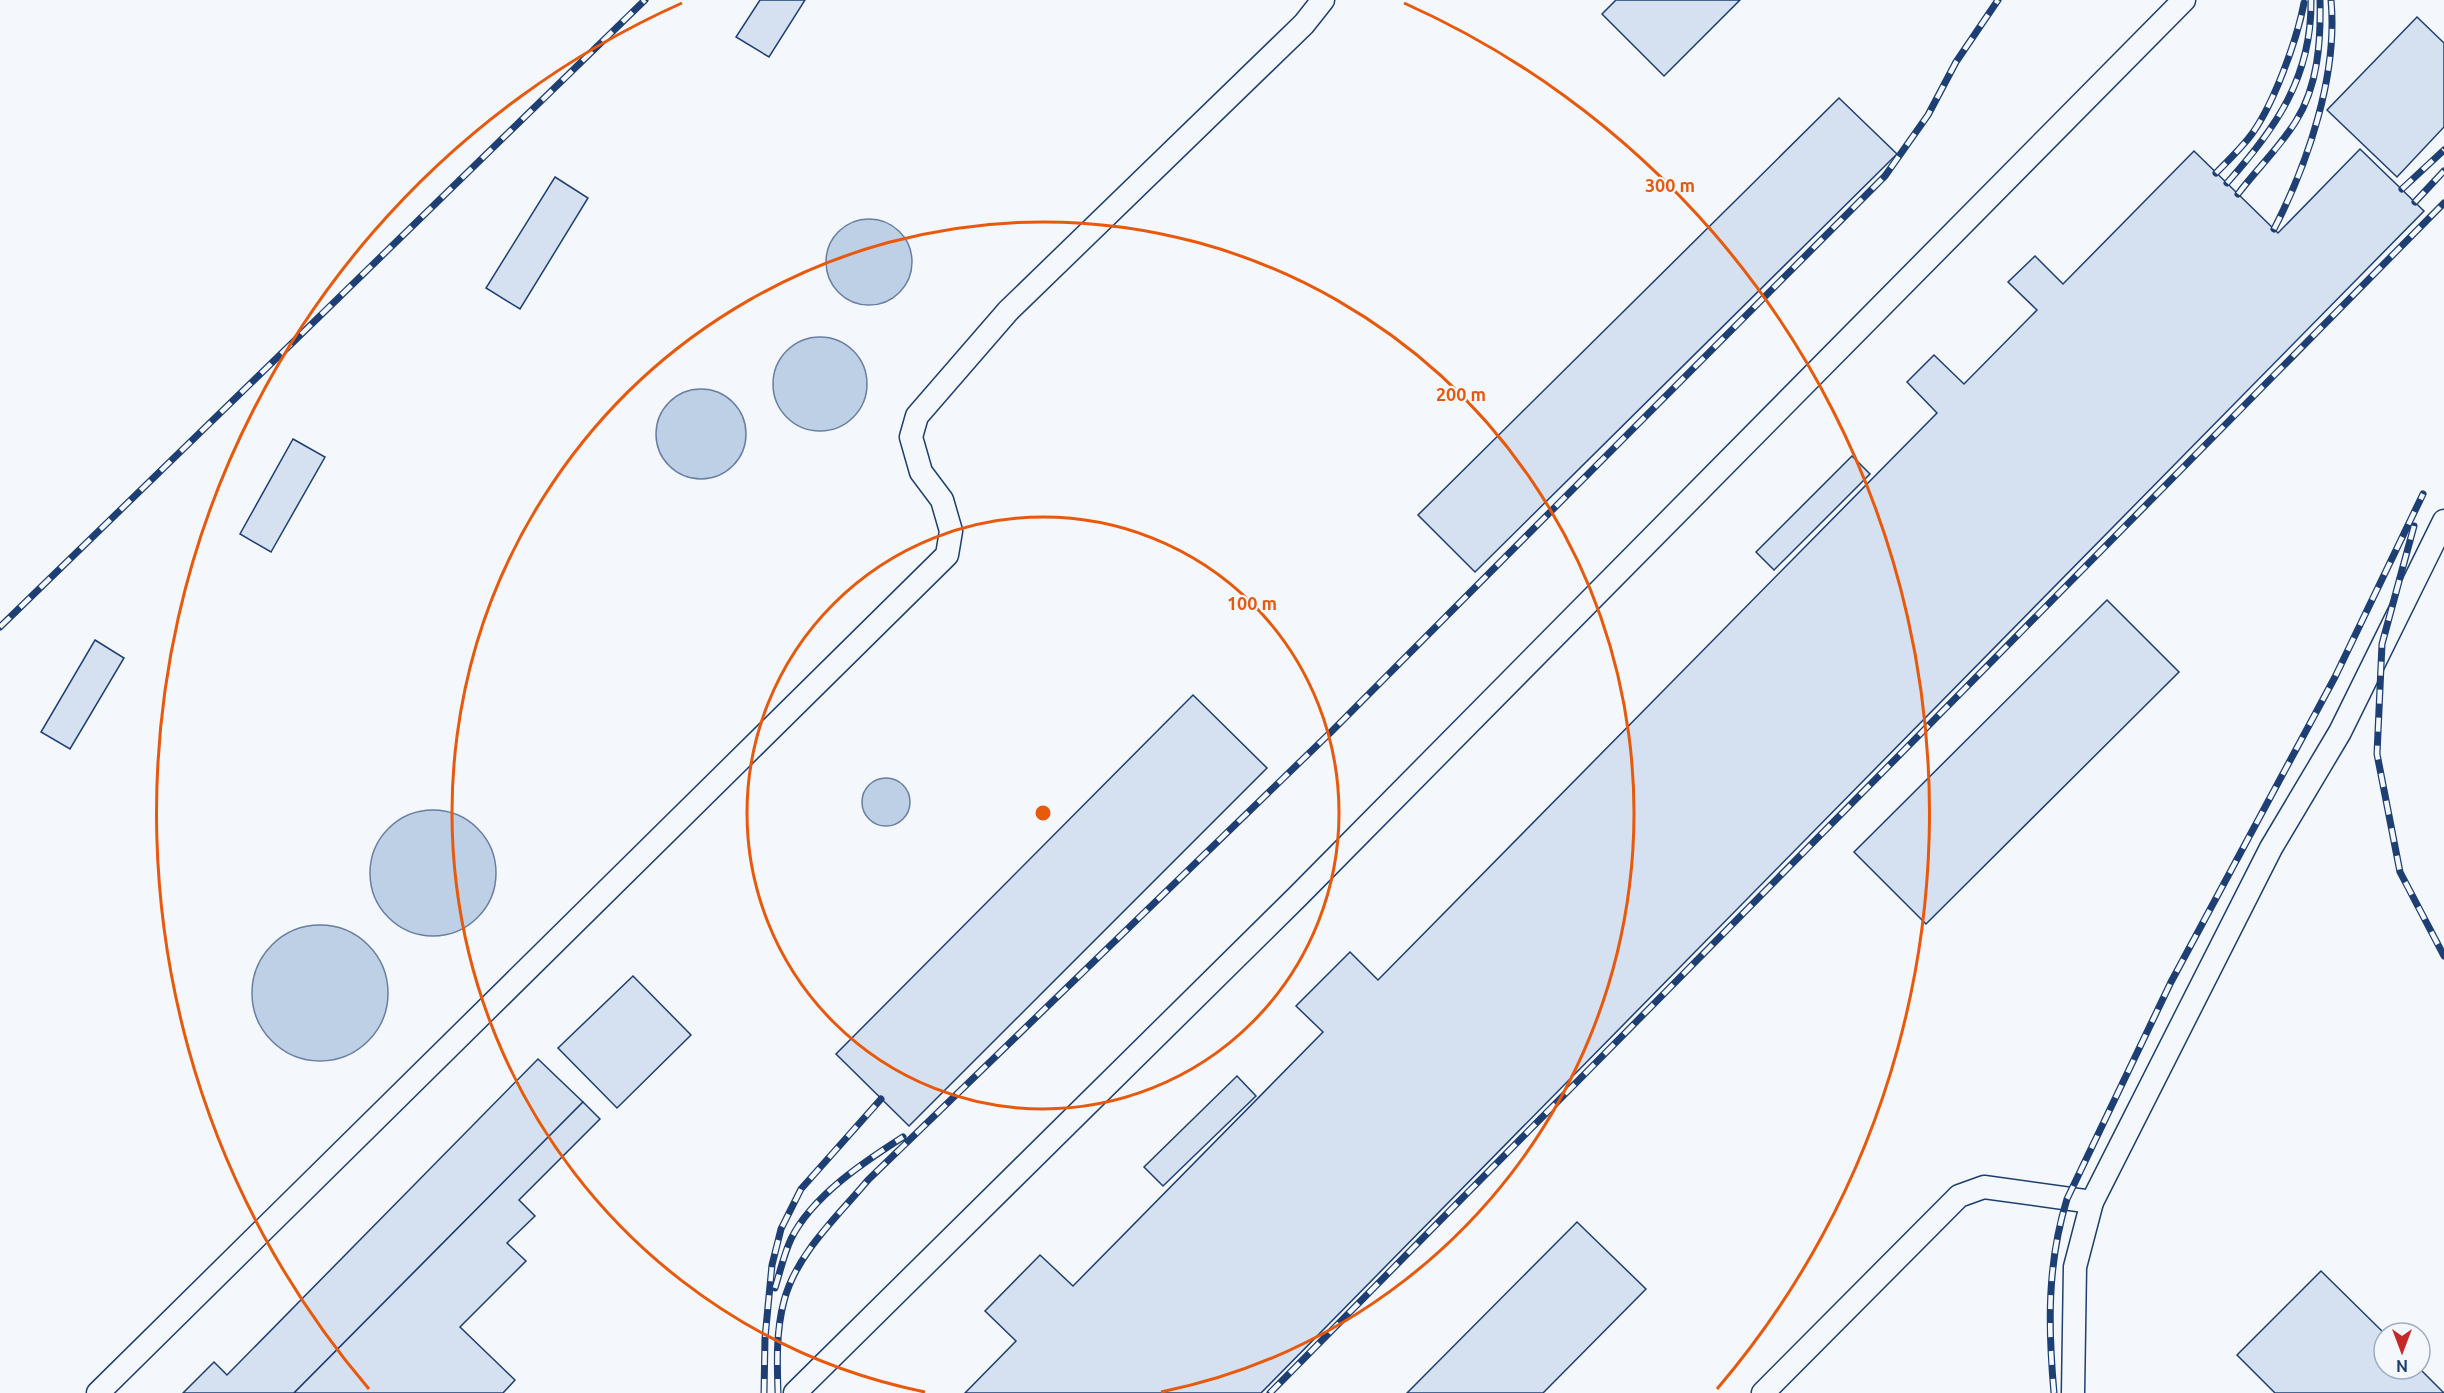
<svg xmlns="http://www.w3.org/2000/svg" width="2444" height="1393" font-family="Ubuntu,sans-serif">
<style>
.water{fill:#bed0e5;stroke:#687fa3;stroke-width:1.5}
.building{fill:#d5e0f0;stroke:#1d3f73;stroke-width:1.5}
.lines{fill:none;stroke-linecap:round;stroke-linejoin:round}
.minor-casing{stroke:#1d3f73;stroke-width:25}
.minor{stroke:#f4f7fb;stroke-width:22}
.rail-casing{stroke:#1d3f73;stroke-width:7}
.rail{stroke:#f4f7fb;stroke-width:4.5;stroke-dasharray:14;stroke-linecap:butt}
.ring{fill:none;stroke:#e8590c;stroke-width:3}
.centre{fill:#e8590c;stroke:#f4f7fb;stroke-width:3}
.ring-label{font-size:18px;text-anchor:middle;font-weight:bold;fill:#e8590c;stroke:#f4f7fb;stroke-width:4.5;stroke-linejoin:round;paint-order:stroke}
</style>
<rect width="100%" height="100%" fill="#f4f7fb"/>
<g class="water">
<circle cx="869" cy="262" r="43"/>
<circle cx="820" cy="384" r="47"/>
<circle cx="701" cy="434" r="45"/>
<circle cx="886" cy="802" r="24"/>
<circle cx="433" cy="873" r="63"/>
<circle cx="320" cy="993" r="68"/>
</g>
<g class="building">
<path d="M760 0H805L769 57 736 37Z"/>
<path d="M1616 0H1740L1664 76 1602 14Z"/>
<path d="M2417 17 2444 43V127L2397 177 2327 110Z"/>
<path d="M1839 98 1897 154 1475 572 1418 515Z"/>
<path d="M2360 149 2424 211 1261 1393H965L1016 1341 985 1311 1040 1255 1073 1286 1323 1032 1296 1006 1350 952 1378 980 1937 413 1907 382 1934 355 1964 384 2037 310 2008 282 2035 256 2063 284 2194 151 2278 233Z"/>
<path d="M555 177 588 198 520 309 486 288Z"/>
<path d="M293 439 325 457 271 552 240 534Z"/>
<path d="M1852 456 1870 474 1774 570 1756 552Z"/>
<path d="M2107 600 2179 672 1926 924 1854 852Z"/>
<path d="M95 640 124 658 70 749 41 732Z"/>
<path d="M1193 695 1267 768 909 1126 836 1054Z"/>
<path d="M633 976 691 1035 617 1108 558 1048Z"/>
<path d="M538 1059 583 1102 294 1393H183L214 1362 227 1375Z"/>
<path d="M1237 1076 1256 1096 1163 1186 1144 1167Z"/>
<path d="M583 1102 600 1119 519 1200 535 1216 507 1243 526 1261 460 1327 515 1380 503 1393H294Z"/>
<path d="M1577 1222 1646 1289 1543 1393H1407Z"/>
<path d="M2321 1271 2384 1333V1369H2420L2444 1393H2275L2237 1355Z"/>
</g>
<g class="lines">
<defs>
<g id="minor">
<path d="M98 1393 947 555 951 531 942 500 921 472 911 437 917 416 1008 311 1304 24 1323 0"/>
<path d="M795 1393 1298 896 2184 0"/>
<path d="M1763 1393 1959 1196 1984 1187 2092 1202"/>
<path d="M2073 1393 2075 1267 2092 1202 2271 848 2340 732 2444 521"/>
</g>
</defs>
<use href="#minor" class="minor-casing"/>
<use href="#minor" class="minor"/>
<defs>
<g id="rail">
<path d="M2216 173C2227 162 2238 151 2248 139 2272 110 2297 40 2304 3"/>
<path d="M2227 183C2276 128 2312 77 2311 0"/>
<path d="M2402 189 2444 150"/>
<path d="M2238 194C2256 170 2280 147 2296 121 2318 86 2321 41 2320 0"/>
<path d="M2415 202 2444 171"/>
<path d="M2274 229C2308 163 2338 75 2331 0"/>
<path d="M2414 526 2382 644 2377 754 2400 872 2444 956"/>
<path d="M0 627 645 0"/>
<path d="M775 1288C780 1272 784 1254 791 1239 812 1196 864 1162 903 1137"/>
<path d="M764 1393 765 1338 772 1265 781 1229 801 1189 881 1099"/>
<path d="M778 1393C777 1362 776 1331 784 1301 796 1254 838 1216 868 1180L1332 731 1885 176 1928 115 1956 62 1998 0"/>
<path d="M1270 1393 2444 203"/>
<path d="M2054 1393C2048 1326 2047 1264 2067 1199L2171 982 2335 677 2423 494"/>
</g>
</defs>
<use href="#rail" class="rail-casing"/>
<use href="#rail" class="rail"/>
</g>
<g class="ring">
<circle cx="1043" cy="813" r="296"/>
<path d="M925 1392A591 591 0 1 1 1161 1392"/>
<path d="M369 1389A887 887 0 0 1 682 3M1404 3A887 887 0 0 1 1717 1389"/>
</g>
<circle cx="1043" cy="813" r="9" class="centre"/>
<g class="ring-label">
<text x="1670" y="192">300 m</text>
<text x="1461" y="401">200 m</text>
<text x="1252" y="610">100 m</text>
</g>
<g transform="translate(2402 1351) rotate(180)"><circle r="28" fill="#f4f7fb" stroke="#9eadc5" stroke-width="1.5"/>
<path d="M0-4.5L10 22L0 15L-10 22Z" fill="#c62828"/>
<text y="-9" font-size="16" font-weight="bold" text-anchor="middle" fill="#1d3f73">N</text>
</g>
</svg>
